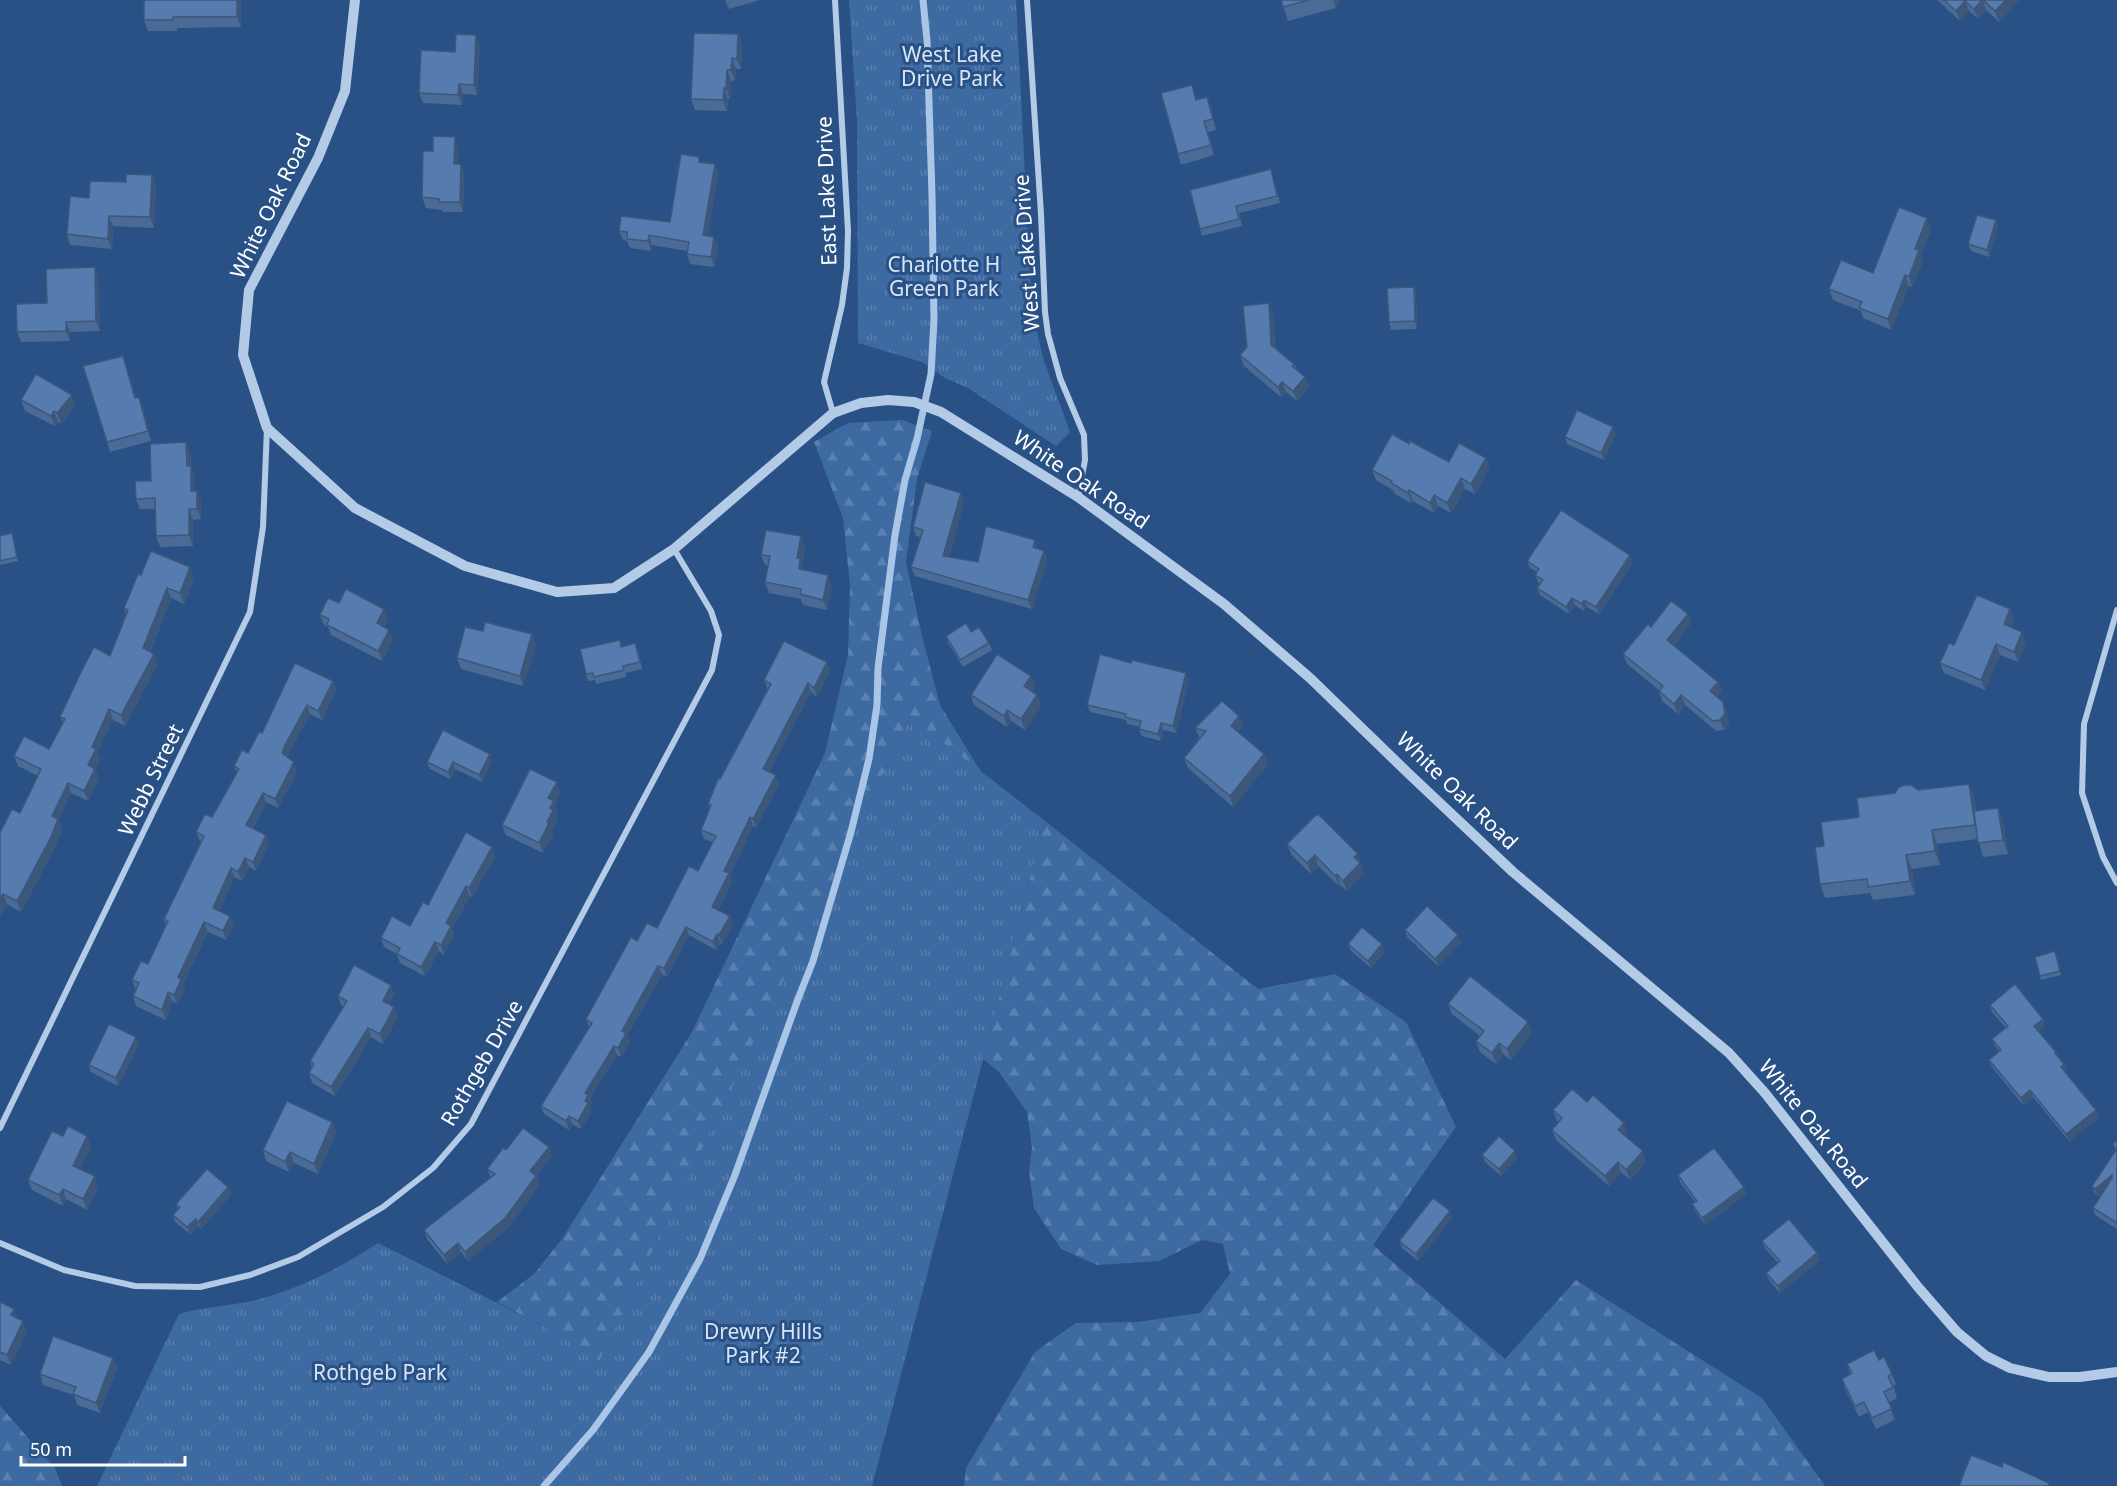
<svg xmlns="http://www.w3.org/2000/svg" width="2117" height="1486" font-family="'Noto Sans',sans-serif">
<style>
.grass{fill:url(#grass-tufts)}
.forest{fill:url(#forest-firs)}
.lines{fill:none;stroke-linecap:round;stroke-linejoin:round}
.stream{stroke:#a9c6e7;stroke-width:7}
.minor{stroke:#b4cbe7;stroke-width:6}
.tertiary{stroke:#b4cbe7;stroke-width:10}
.wall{fill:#4a6b96}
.shaded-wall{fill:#3c577a}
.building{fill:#567caf;stroke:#3c577a;stroke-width:1.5}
.labels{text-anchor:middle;stroke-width:6;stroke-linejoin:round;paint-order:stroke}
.park-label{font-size:21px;fill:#d8e5f6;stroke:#295185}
.street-label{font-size:21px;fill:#fff;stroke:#295185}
</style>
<defs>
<pattern id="grass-tufts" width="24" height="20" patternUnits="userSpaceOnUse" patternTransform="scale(1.5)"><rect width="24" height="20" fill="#3e6aa2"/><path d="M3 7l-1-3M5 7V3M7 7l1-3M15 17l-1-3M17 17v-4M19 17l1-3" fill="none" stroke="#5b80b0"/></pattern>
<pattern id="forest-firs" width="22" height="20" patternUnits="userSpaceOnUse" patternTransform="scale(1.5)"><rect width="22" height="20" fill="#3e6aa2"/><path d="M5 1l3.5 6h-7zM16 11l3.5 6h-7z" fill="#5b80b0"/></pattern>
</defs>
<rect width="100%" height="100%" fill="#295185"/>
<g class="grass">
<path d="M849 0H1016L1032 310 1043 358 1070 432 1056 446 968 388 945 378 922 362 858 343 857 121Z"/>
<path d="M911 717 1045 821 872 1486H97L179 1314C202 1307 227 1306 252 1301 297 1290 339 1269 378 1243L545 1327 599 1360Z"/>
</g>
<g class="forest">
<path d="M902 420 932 431 917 479 906 562 922 636 940 705 981 772 911 717 599 1361 545 1327 497 1302 534 1274 562 1239 692 1032 825 753 848 655 850 586 843 518 814 442 848 423Z"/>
<path d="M1045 821 1258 989 1335 974 1406 1022 1456 1127 1373 1245 1505 1359 1576 1280 1762 1398 1825 1486H964L966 1468 1035 1352 1076 1323 1137 1322 1200 1313 1230 1274 1223 1244 1202 1240 1159 1261 1097 1265 1061 1249 1034 1208 1029 1170 1032 1148 1027 1112 999 1072 983 1059Z"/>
<path d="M0 1406 55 1468 62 1486H0Z"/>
</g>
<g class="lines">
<path class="stream" d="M544 1486 593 1430 649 1352 700 1259 735 1175 798 999 813 961 851 832 869 759 877 705 878 668 895 535 905 480 917 439 931 374 934 320 932 195 927 40 923 0"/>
<g class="minor">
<path d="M1027 0 1041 214 1045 312 1048 334 1060 378 1084 435 1085 460 1078 497"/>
<path d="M833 413 824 382 842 305 847 268 848 231 835 0"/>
<path d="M2117 610 2084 724 2082 793 2103 857 2117 883"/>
<path d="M0 1128 250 612 263 527 267 428"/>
<path d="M0 1243 64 1270 135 1286 200 1287 250 1275 298 1257 383 1207 433 1168 471 1124 712 670 719 635 711 611 674 549"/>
</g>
<path class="tertiary" d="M355 0 345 91 318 158 249 290 243 355 267 428 355 508 465 566 557 592 614 588 674 549 833 413 861 403 888 400 914 402 941 412 1078 497 1224 604 1310 678 1408 773 1513 872 1729 1053 1765 1093 1918 1287 1957 1332 1986 1356 2010 1368 2049 1377H2080L2117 1372"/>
</g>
<g class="wall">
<path d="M241 0V27L177 28V31H148L144 20Z"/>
<path d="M725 0H760L729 9Z"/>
<path d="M1281 0H1340L1336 8 1288 21Z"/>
<path d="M1937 0H2019L1999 22 1986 10 1978 19 1969 11 1960 21Z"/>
<path d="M738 34 742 45 741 69H736L735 80 731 81 730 99H728L727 111 695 110 691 99Z"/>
<path d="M480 46 477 95 463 94 462 105 423 103 419 93 455 52Z"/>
<path d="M1197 100 1211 107 1216 130 1208 132 1214 155 1181 165 1178 154Z"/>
<path d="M458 148V164H461L464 175 463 212H443L442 210 426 208 422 197 433 151Z"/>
<path d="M701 163 715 164 718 174 708 236 714 237 718 247 714 267 690 264 687 254V251L652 245 651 251 630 248 627 241 623 240 619 231 670 222Z"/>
<path d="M1271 169 1280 203 1239 213 1242 226 1202 236 1200 229Z"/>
<path d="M152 175 156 186 154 228 113 226 112 249 70 245 67 234 89 198 126 182Z"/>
<path d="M1927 218 1931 229 1921 255 1923 261 1912 287 1909 286 1891 330 1863 318 1861 311 1833 300 1829 289 1873 273Z"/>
<path d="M1996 220 1998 227 1989 257 1971 251 1968 244Z"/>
<path d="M95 267 98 278 100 331 70 332V341L21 342 17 332 47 303Z"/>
<path d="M1416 294 1417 329 1391 330 1389 322Z"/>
<path d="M1273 314 1275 347 1294 364 1296 368 1305 377 1309 387 1297 401 1286 392 1281 397 1244 366 1240 355Z"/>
<path d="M123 356 136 398 143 407 151 441 110 452 107 442Z"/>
<path d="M21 400 75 405 61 424 58 422 55 426 25 411Z"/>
<path d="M1616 434 1604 460 1567 444 1565 437Z"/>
<path d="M186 442 190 453 191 466 195 476V491L201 501V519L193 520V546L160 547 156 536V509H140L136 499Z"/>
<path d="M1409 444 1449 462 1486 458 1489 468 1475 494 1465 489 1451 513 1438 506 1434 513 1413 501 1411 503 1395 494 1393 490 1376 480 1372 470Z"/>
<path d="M964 502 949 557 978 562 1038 549 1044 551 1047 560 1032 609 915 576 911 567 921 537 916 536 913 527Z"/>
<path d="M12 533 18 561 0 565V536Z"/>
<path d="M805 547 802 563 804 570 832 586 827 610 803 605 801 599 769 593 765 582 768 566 765 565 761 555Z"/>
<path d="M1527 561 1633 562 1599 614 1587 607 1584 611 1575 605 1569 614 1540 595 1537 588 1540 584 1538 582 1535 575 1537 572 1530 568Z"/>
<path d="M141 575 194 578 184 604 171 598 150 652 157 665 125 726 113 720 97 752 100 759 95 769 99 779 88 801 71 793 58 821 62 830 55 847 21 912 7 904 0 916V833L20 813 38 776 18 766 14 756 49 749 63 723 60 717 110 656 126 615 124 608Z"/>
<path d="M339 603 388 619 384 627 389 630 393 640 382 661 331 635 328 627 324 625 320 615Z"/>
<path d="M2010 609 2014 619 2011 627 2026 643 2018 662 2000 655 1985 690 1944 673 1940 663 1954 645Z"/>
<path d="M1688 614 1691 623 1674 646 1718 682 1722 691 1717 697 1727 712 1729 724 1724 730 1716 731 1685 705 1678 714 1662 701 1659 691V690L1627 664 1623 654 1651 627Z"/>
<path d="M483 631 536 645 523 686 461 669 457 658Z"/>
<path d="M971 632 989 643 992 650 963 667 948 643 946 636Z"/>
<path d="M620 640 622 646 638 650 642 669 626 673V677L596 684 595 680 588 681 586 674Z"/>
<path d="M830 671 817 697 811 692 769 772 779 784 756 828 753 826 730 875 732 882 718 910 733 925 722 944 720 943 716 950 689 935 667 977 662 974 627 1036 630 1042 621 1057 617 1055 590 1099 592 1103 590 1107 591 1112 581 1129 572 1124 569 1130 544 1114 541 1106 589 1027 586 1019 637 941 657 928 698 871 713 842 704 839 701 830 710 809 708 804 768 689 767 688 764 680Z"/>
<path d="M1189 680 1176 733 1163 730 1161 741 1142 736 1139 729 1140 727 1127 724 1126 720 1090 712 1087 705Z"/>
<path d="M333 681 336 690 322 720 310 714 288 755 287 757 297 772 278 808 266 802 253 828 269 844 256 871 249 867 242 881 234 877 219 911 234 925 226 940 208 932 183 984 185 989 177 1004 172 1001 166 1020 136 1006 133 996 136 990 132 980 148 964 166 925 164 919 201 842 200 841 196 832 212 817 237 773 234 766 248 753 262 733Z"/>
<path d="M1035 686 1032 692 1037 695 1041 706 1025 730 1011 721 1007 727 974 705 971 695Z"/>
<path d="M1243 726 1238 732 1264 754 1268 764 1233 807 1188 768 1184 758 1200 739 1195 728Z"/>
<path d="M492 761 482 782 455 769 450 779 430 769 427 762Z"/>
<path d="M1969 784 1974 798 1976 811 1998 808 2003 821 2008 854 1983 857 1978 839 1937 844 1940 865 1912 869 1915 895 1873 900 1870 893 1825 898 1820 884 1824 846 1859 817Z"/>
<path d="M560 793 555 804 557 812 555 816 557 820 552 830 553 834 543 853 506 835 502 825Z"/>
<path d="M1287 844 1361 864 1364 873 1347 891 1340 885 1339 886 1318 866 1311 874 1291 854Z"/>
<path d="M492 847 495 856 472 897 470 896 452 929 454 935 444 955 439 951 425 976 400 963 397 954 384 947 381 938 410 926 428 905Z"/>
<path d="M1405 930 1461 942 1438 966 1407 937Z"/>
<path d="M1348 944 1385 951 1371 968 1351 951Z"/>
<path d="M2056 955 2061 975 2041 980 2040 976Z"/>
<path d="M391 985 394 994 389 1004 394 1007 398 1016 383 1044 371 1037 335 1096 312 1083 309 1073 312 1068 310 1061 344 1007 341 1005 338 996Z"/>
<path d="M1448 1004 1532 1032 1511 1060 1503 1054 1496 1064 1480 1052 1476 1041 1480 1036 1452 1014Z"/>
<path d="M1990 1005 2043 1019 2045 1026 2038 1032 2056 1052 2058 1056 2064 1064 2067 1071 2065 1072 2096 1110 2099 1117 2069 1141 2033 1097 2023 1105 1992 1067 1989 1060 1999 1051 1995 1046 1992 1039 2006 1028 1992 1012Z"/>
<path d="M136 1037 139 1044 118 1086 91 1072 89 1065Z"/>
<path d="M1587 1102 1628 1134 1626 1136 1646 1162 1630 1180 1621 1172 1609 1186 1556 1140 1552 1130 1559 1122 1557 1121 1553 1110Z"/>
<path d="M332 1122 336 1133 318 1174 294 1163 289 1172 266 1161 263 1150Z"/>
<path d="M63 1136 91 1146 80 1169 98 1187 87 1210 66 1199 63 1206 32 1190 28 1180Z"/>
<path d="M2117 1140V1229L2095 1215 2093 1208 2103 1192 2098 1196 2095 1193 2092 1186 2115 1151 2113 1144Z"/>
<path d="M549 1147 552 1156 536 1176 539 1185 509 1227 468 1261 461 1252 447 1264 427 1239 424 1230 491 1178 487 1169 506 1150Z"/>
<path d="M1482 1155 1517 1158 1501 1176 1485 1162Z"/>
<path d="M1678 1175 1744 1187 1746 1194 1705 1225 1695 1211 1692 1204 1695 1202 1680 1182Z"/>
<path d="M228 1187 231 1195 201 1229 198 1226 190 1234 175 1222 173 1215 178 1209 176 1204Z"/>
<path d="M1450 1211 1452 1218 1418 1261 1402 1248 1399 1241Z"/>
<path d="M1762 1241 1817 1253 1820 1260 1780 1293 1769 1280 1766 1273 1778 1263 1765 1248Z"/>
<path d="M0 1302 17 1318 27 1332 11 1365 0 1360Z"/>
<path d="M113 1358 117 1368 100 1413 77 1405 74 1395 43 1385 40 1374Z"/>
<path d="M1879 1360 1892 1374 1896 1384 1893 1386 1897 1398 1889 1402 1895 1418 1894 1420 1876 1429 1868 1412 1859 1417 1845 1389 1842 1379 1850 1374 1847 1364Z"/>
</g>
<g class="shaded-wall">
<path d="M237 0H241V27L237 17Z"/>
<path d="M1333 0H1340L1336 8Z"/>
<path d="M1983 0 1986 10 1978 19 1974 9Z"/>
<path d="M2006 0H2019L1999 22 1995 11Z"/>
<path d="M1965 1 1969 11 1960 21 1956 11Z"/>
<path d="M738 34 742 45 741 69 737 59Z"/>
<path d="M476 35 480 46 477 95 474 85Z"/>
<path d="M732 58 736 69 735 80 731 70Z"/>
<path d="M727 70 731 81 730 99 726 89Z"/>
<path d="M459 84 463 94 462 105 458 95Z"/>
<path d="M724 88 728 99 727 111 723 100Z"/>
<path d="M1207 97 1211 107 1216 130Z"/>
<path d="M1204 121 1208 132 1214 155 1211 145Z"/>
<path d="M455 137 458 148V175L454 164Z"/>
<path d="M461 164 464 175 463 212 460 202Z"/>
<path d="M715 164 718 174 707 245 703 235Z"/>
<path d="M152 175 156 186 154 228 150 217Z"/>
<path d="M109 216 113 226 112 249 108 239Z"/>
<path d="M1927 218 1931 229 1921 255 1923 261 1912 287 1909 277 1915 249Z"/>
<path d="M1996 220 1998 227 1989 257 1987 250Z"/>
<path d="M649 235 652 245 651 251 648 241Z"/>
<path d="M714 237 718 247 714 267 711 257Z"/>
<path d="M95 267 98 278 100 331 96 321Z"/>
<path d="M1905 275 1909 286 1891 330 1888 319Z"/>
<path d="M1414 287 1416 294 1417 329 1415 321Z"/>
<path d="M1269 303 1273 314 1275 355 1271 345Z"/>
<path d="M66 322 70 332V341L66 331Z"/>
<path d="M1305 377 1309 387 1297 401 1293 391Z"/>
<path d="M1282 382 1286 392 1281 397 1278 387Z"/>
<path d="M72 395 75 405 61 424 57 413Z"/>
<path d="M139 397 143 407 151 441 148 431Z"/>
<path d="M54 411 58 422 55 426 51 416Z"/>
<path d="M1613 427 1616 434 1604 460 1601 453Z"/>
<path d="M186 442 190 453 191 473V466L195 476V502L191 491 187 466Z"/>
<path d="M1486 458 1489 468 1475 494 1471 484Z"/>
<path d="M1461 478 1465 489 1451 513 1447 503Z"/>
<path d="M1409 490 1413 501 1411 503 1408 493Z"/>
<path d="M197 491 201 501V519L197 509Z"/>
<path d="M961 493 964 502 947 565 943 556Z"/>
<path d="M1434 495 1438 506 1434 513 1430 503Z"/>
<path d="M189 509 193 520V546L189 535Z"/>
<path d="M801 536 805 547 802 563 804 569 803 580 799 569 797 558Z"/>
<path d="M1035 540 1038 549 1033 547Z"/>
<path d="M1044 551 1047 560 1032 609 1028 600Z"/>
<path d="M1630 555 1633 562 1599 614 1596 607Z"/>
<path d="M190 567 194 578 184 604 180 593Z"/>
<path d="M828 575 832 586 827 610 823 600Z"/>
<path d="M167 588 171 598 147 658 143 648Z"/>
<path d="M1572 598 1575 605 1569 614 1566 607Z"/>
<path d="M1584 600 1587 607 1584 611 1582 604Z"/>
<path d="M384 609 388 619 380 634 377 623Z"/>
<path d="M2010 609 2014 619 2007 634 2004 624Z"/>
<path d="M1688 614 1691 623 1671 650 1667 640Z"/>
<path d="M389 630 393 640 382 661 378 651Z"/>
<path d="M2022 632 2026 643 2018 662 2014 652Z"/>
<path d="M532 634 536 645 523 686 520 676Z"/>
<path d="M1996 644 2000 655 1985 690 1981 680Z"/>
<path d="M154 654 157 665 125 726 121 715Z"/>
<path d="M827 662 830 671 817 697 814 688Z"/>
<path d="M1186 673 1189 680 1176 733 1173 726Z"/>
<path d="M1031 676 1035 686 1028 697 1024 686Z"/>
<path d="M333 681 336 690 322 720 318 711Z"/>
<path d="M1718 682 1722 691 1713 701 1710 691Z"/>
<path d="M808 683 811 692 766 778 763 769Z"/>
<path d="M1037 695 1041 706 1025 730 1021 719Z"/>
<path d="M1681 695 1685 705 1678 714 1674 704Z"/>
<path d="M1723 702 1727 712 1729 724 1724 730 1720 720Z"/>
<path d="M307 705 310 714 288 755 286 762 282 753 285 745Z"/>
<path d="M109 709 113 720 97 752 100 759 95 769 99 779 88 801 84 791 92 747Z"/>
<path d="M1007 710 1011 721 1007 727 1004 716Z"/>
<path d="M1239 716 1243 726 1235 737 1231 726Z"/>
<path d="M1161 723 1163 730 1161 741 1158 734Z"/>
<path d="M490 754 492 761 482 782 479 775Z"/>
<path d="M1264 754 1268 764 1233 807 1230 796Z"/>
<path d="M294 762 297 772 278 808 275 799Z"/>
<path d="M453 762 455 769 450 779 448 772Z"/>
<path d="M776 775 779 784 756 828 753 819Z"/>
<path d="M557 782 560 793 555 804 557 812 555 816 557 820 552 830 553 834 543 853 539 843 547 822 550 808 548 798Z"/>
<path d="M68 783 71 793 58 821 62 830 55 847 21 912 17 901 52 816Z"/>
<path d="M1969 784 1974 798 1980 839 1975 825Z"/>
<path d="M263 793 266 802 249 834 246 825Z"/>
<path d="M1998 808 2003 821 2008 854 2003 840Z"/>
<path d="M750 817 753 826 730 875 732 882 715 916 712 907 724 871Z"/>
<path d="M1932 830 1937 844 1940 865 1935 851Z"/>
<path d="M266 835 269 844 256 871 253 862Z"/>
<path d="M492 847 495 856 472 897 469 888Z"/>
<path d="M1358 854 1364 873 1347 891 1343 881 1354 857Z"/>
<path d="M1315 855 1318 866 1311 874 1307 863Z"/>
<path d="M1906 855 1912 869 1915 895 1910 881Z"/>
<path d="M245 858 249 867 242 881 238 872Z"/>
<path d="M231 868 234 877 216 917 213 908Z"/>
<path d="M1337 874 1340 885 1339 886 1335 876Z"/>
<path d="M466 886 470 896 452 929 454 935 444 955 441 945 446 923Z"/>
<path d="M3 894 7 904 0 916V898Z"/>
<path d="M230 916 234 925 226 940 223 931Z"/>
<path d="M730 916 733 925 722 944 719 935Z"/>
<path d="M204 922 208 932 183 984 185 989 177 1004 174 995 178 977Z"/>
<path d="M686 927 689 935 667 977 664 968Z"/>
<path d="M717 934 720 943 716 950 713 942Z"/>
<path d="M1458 935 1461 942 1438 966 1435 959Z"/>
<path d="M435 942 439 951 425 976 421 967Z"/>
<path d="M1382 944 1385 951 1371 968 1368 961Z"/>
<path d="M658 966 662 974 627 1036 630 1042 621 1057 618 1048 622 1031Z"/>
<path d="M391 985 394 994 386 1010 383 1001Z"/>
<path d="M168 992 172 1001 166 1020 162 1010Z"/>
<path d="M394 1007 398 1016 383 1044 380 1034Z"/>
<path d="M2043 1019 2045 1026 2036 1033 2034 1026Z"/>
<path d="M1528 1022 1532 1032 1511 1060 1507 1049Z"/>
<path d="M368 1028 371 1037 335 1096 331 1087Z"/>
<path d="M136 1037 139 1044 118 1086 116 1078Z"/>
<path d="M1499 1043 1503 1054 1496 1064 1492 1053Z"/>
<path d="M614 1046 617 1055 590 1099 592 1103 590 1107 591 1112 581 1129 578 1121 585 1101V1093Z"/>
<path d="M2064 1064 2067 1071 2063 1074 2061 1067Z"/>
<path d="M2030 1090 2033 1097 2023 1105 2021 1098Z"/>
<path d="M2096 1110 2099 1117 2069 1141 2066 1134Z"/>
<path d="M569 1116 572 1124 569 1130 566 1121Z"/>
<path d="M332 1122 336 1133 318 1174 314 1164Z"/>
<path d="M1624 1123 1628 1134 1622 1140 1618 1130Z"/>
<path d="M87 1136 91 1146 77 1176 73 1166Z"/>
<path d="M549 1147 552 1156 536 1176 539 1185 509 1227 468 1261 465 1252 530 1171Z"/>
<path d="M1515 1151 1517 1158 1501 1176 1499 1169Z"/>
<path d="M1643 1151 1646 1162 1630 1180 1626 1170Z"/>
<path d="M290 1152 294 1163 289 1172 285 1162Z"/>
<path d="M1618 1162 1621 1172 1609 1186 1605 1176Z"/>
<path d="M2112 1175 2115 1182 2098 1196 2095 1189Z"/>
<path d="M95 1176 98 1187 87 1210 83 1199Z"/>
<path d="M228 1187 231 1195 201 1229 198 1222Z"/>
<path d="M1744 1187 1746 1194 1705 1225 1702 1218Z"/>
<path d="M63 1189 66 1199 63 1206 59 1195Z"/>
<path d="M1450 1211 1452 1218 1418 1261 1416 1254Z"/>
<path d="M196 1219 198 1226 190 1234 187 1227Z"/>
<path d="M458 1243 461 1252 447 1264 444 1255Z"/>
<path d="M1817 1253 1820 1260 1780 1293 1778 1286Z"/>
<path d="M14 1309 18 1319 11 1315Z"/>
<path d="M23 1321 27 1332 11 1365 7 1355Z"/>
<path d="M113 1358 117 1368 100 1413 96 1403Z"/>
<path d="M1891 1407 1895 1418 1894 1420 1891 1409Z"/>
</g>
<g class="building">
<path d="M144 0H237V17H173V20H144Z"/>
<path d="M1281 0H1309L1283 7Z"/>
<path d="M1944 0H1982L1974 9 1965 1 1956 11Z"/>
<path d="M1983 0H2006L1995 11Z"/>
<path d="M694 33 738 34 737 59 732 58 731 70H727L726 89 724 88 723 100 691 99Z"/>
<path d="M456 34 476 35 474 85 459 84 458 95 419 93 421 50 455 52Z"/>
<path d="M1192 85 1196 100 1207 97 1213 119 1204 121 1211 145 1178 154 1161 93Z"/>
<path d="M433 136 455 137 454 164H461L460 202H439V199L422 197 423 151H433Z"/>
<path d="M681 154 699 157V162L715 164 703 235 714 237 711 257 687 254 689 242 649 235 648 241 627 239V232L619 231 621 216 670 222Z"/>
<path d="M1271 169 1277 196 1236 206 1239 219 1200 229 1190 190Z"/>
<path d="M126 174 152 175 150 217 109 216 108 239 67 234 70 196 89 198 90 181 126 182Z"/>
<path d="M1899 207 1927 218 1915 249 1919 250 1909 277 1905 275 1888 319 1859 308 1862 302 1829 289 1841 260 1873 273Z"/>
<path d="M1977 215 1996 220 1987 250 1968 244Z"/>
<path d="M95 267 96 321 66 322V331L17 332 16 304 47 303 46 269Z"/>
<path d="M1414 287 1415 321 1389 322 1387 288Z"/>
<path d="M1269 303 1271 345 1294 364 1292 366 1305 377 1293 391 1282 382 1278 387 1240 355 1247 347 1243 306Z"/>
<path d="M123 356 135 398 139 397 148 431 107 442 83 366Z"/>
<path d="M36 374 72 395 57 413 54 411 51 416 21 400Z"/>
<path d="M1577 410 1613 427 1601 453 1565 437Z"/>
<path d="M1392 434 1409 444 1410 441 1449 462 1459 443 1486 458 1471 484 1461 478 1447 503 1434 495 1430 503 1409 490 1408 493 1391 483 1392 481 1372 470Z"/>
<path d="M186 442 187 466H191V491H197V509H189V535L156 536 155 498 136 499 135 481H151L150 444Z"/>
<path d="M925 482 961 493 943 556 978 562 986 526 1035 540 1033 547 1044 551 1028 600 911 567 923 530 913 527Z"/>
<path d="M1561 510 1630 555 1596 607 1584 600 1582 604 1572 598 1566 607 1537 588 1543 580 1535 575 1539 569 1527 561Z"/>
<path d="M766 530 801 536 797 558H800L799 569 828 575 823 600 800 594 801 589 765 582 770 556 761 555Z"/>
<path d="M12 533 17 557 0 561V536Z"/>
<path d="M151 551 190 567 180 593 167 588 143 648 154 654 121 715 109 709 92 747 96 749 88 765 95 769 84 791 68 783 52 816 58 819 51 837 17 901 3 894 0 898V833L12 809 20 813 41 769 14 756 24 736 49 749 65 719 60 717 80 674 94 647 110 656 128 610 124 608 138 574 141 575Z"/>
<path d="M346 589 384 609 377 623 389 630 378 651 327 625 329 619 320 615 328 598 339 603Z"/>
<path d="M1977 595 2010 609 2004 624 2022 632 2014 652 1996 644 1981 680 1940 663 1949 643 1954 645Z"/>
<path d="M1671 601 1688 614 1667 640 1718 682 1710 691 1723 702 1725 714 1720 720 1713 721 1681 695 1674 704 1659 691 1663 686 1623 654 1648 624 1651 627Z"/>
<path d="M485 622 532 634 520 676 457 658 465 627 483 631Z"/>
<path d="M966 623 971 632 979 627 989 643 960 660 946 636Z"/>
<path d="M620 640 621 647 635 643 640 662 623 666 624 670 594 677 593 673 586 674 580 649Z"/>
<path d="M784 641 827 662 814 688 808 683 763 769 776 775 753 819 750 817 724 871 729 873 712 907 730 916 719 935 717 934 713 942 686 927 664 968 658 966 622 1031 626 1033 618 1048 614 1046 585 1093 588 1095 585 1101 588 1103 578 1121 569 1116 566 1121 541 1106 592 1023 586 1019 631 937 637 941 647 923 657 928 689 866 698 871 716 836 701 830 711 805 708 804 718 779H720L771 684 764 680Z"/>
<path d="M997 654 1031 676 1024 686 1037 695 1021 719 1007 710 1004 716 971 695Z"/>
<path d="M1100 654 1131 663 1132 660 1186 673 1173 726 1161 723 1158 734 1139 729 1141 721 1125 717 1126 714 1087 705Z"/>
<path d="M295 663 333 681 318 711 307 705 285 745 282 753 294 762 275 799 263 793 246 825 266 835 253 862 245 858 238 872 231 868 213 908 230 916 223 931 204 922 178 977 181 980 174 995 168 992 162 1010 133 996 139 983 132 980 141 961 148 964 168 921 164 919 204 836 196 832 205 814 212 817 239 769 234 766 242 750 248 753 259 732 262 733Z"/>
<path d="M1222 701 1239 716 1231 726 1264 754 1230 796 1184 758 1206 731 1195 728Z"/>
<path d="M443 730 490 754 479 775 453 762 448 772 427 762Z"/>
<path d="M530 769 557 782 548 798 554 801 550 808 553 810 547 822 549 823 539 843 502 825Z"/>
<path d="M1969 784 1975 825 1932 830 1935 851 1906 855 1910 881 1868 887 1867 879 1820 884 1815 847 1824 846 1821 822 1859 817 1857 798 1895 793 1899 787 1905 785H1911L1918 790Z"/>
<path d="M1998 808 2003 840 1978 843 1974 811Z"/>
<path d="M1316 815H1319L1358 854 1354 857 1360 863 1343 881 1337 874 1335 876 1315 855 1307 863 1287 844Z"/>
<path d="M466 832 492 847 469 888 466 886 446 923 451 926 441 945 435 942 421 967 397 954 400 948 381 938 392 916 410 926 423 902 428 905Z"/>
<path d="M1427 906 1458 935 1435 959 1405 930Z"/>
<path d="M1362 927 1382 944 1368 961 1348 944Z"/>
<path d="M2055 951 2060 971 2040 976 2035 957Z"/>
<path d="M354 965 391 985 383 1001 394 1007 380 1034 368 1028 331 1087 309 1073 314 1064 310 1061 347 1001 338 996Z"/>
<path d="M1470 976 1528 1022 1507 1049 1499 1043 1492 1053 1476 1041 1484 1031 1448 1004Z"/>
<path d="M2015 984 2043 1019 2034 1026 2056 1052 2055 1053 2064 1064 2061 1067 2096 1110 2066 1134 2030 1090 2021 1098 1989 1060 2001 1050 1992 1039 2008 1026 1990 1005Z"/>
<path d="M109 1024 136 1037 116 1078 89 1065Z"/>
<path d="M1572 1089 1587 1102 1593 1095 1624 1123 1618 1130 1643 1151 1626 1170 1618 1162 1605 1176 1552 1130 1562 1118 1553 1110Z"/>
<path d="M287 1101 332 1122 314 1164 290 1152 285 1162 263 1150Z"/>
<path d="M68 1126 87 1136 73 1166 95 1176 83 1199 63 1189 59 1195 28 1180 52 1131 63 1136Z"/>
<path d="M523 1128 549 1147 530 1171 536 1176 505 1218 465 1252 458 1243 444 1255 424 1230 495 1174 487 1169 503 1148 506 1150Z"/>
<path d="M1499 1136 1515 1151 1499 1169 1482 1155Z"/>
<path d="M2117 1140V1223L2093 1208 2112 1178V1175L2095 1189 2092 1186 2116 1150 2113 1144Z"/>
<path d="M1714 1148 1744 1187 1702 1218 1692 1204 1697 1201 1678 1175Z"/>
<path d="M207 1169 228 1187 198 1222 196 1219 187 1227 173 1215 180 1207 176 1204Z"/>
<path d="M1433 1198 1450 1211 1416 1254 1399 1241Z"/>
<path d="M1789 1219 1817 1253 1778 1286 1766 1273 1780 1261 1762 1241Z"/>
<path d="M0 1302 14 1309 11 1315 23 1321 7 1355 0 1352Z"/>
<path d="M53 1336 113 1358 96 1403 73 1394 76 1387 40 1374Z"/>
<path d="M1874 1350 1879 1360 1884 1357 1892 1374 1888 1376 1893 1387 1884 1392 1891 1407V1409L1872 1418 1864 1402 1855 1406 1842 1379 1852 1373 1847 1364Z"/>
<path d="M1971 1455 2002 1467 2003 1462 2049 1483 2048 1486H1959Z"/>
</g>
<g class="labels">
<g class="park-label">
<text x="952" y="62">West Lake<tspan x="952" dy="24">Drive Park</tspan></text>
<text x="944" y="272">Charlotte H<tspan x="944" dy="24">Green Park</tspan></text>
<text x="763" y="1339">Drewry Hills<tspan x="763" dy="24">Park #2</tspan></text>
<text x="380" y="1380">Rothgeb Park</text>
</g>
<g class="street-label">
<text transform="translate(827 191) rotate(-92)" y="7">East Lake Drive</text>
<text transform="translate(271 206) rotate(-64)" y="7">White Oak Road</text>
<text transform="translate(1027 253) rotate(-94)" y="7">West Lake Drive</text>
<text transform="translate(1081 480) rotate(34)" y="7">White Oak Road</text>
<text transform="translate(151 780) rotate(-64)" y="7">Webb Street</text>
<text transform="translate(1457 791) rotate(44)" y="7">White Oak Road</text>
<text transform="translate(482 1063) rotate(-60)" y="7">Rothgeb Drive</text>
<text transform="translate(1813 1124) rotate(51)" y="7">White Oak Road</text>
</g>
</g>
<path d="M21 1456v9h164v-9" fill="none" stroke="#ffffff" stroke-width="3"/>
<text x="30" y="1456" font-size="18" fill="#ffffff" stroke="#295185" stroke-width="4.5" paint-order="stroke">50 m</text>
</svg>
